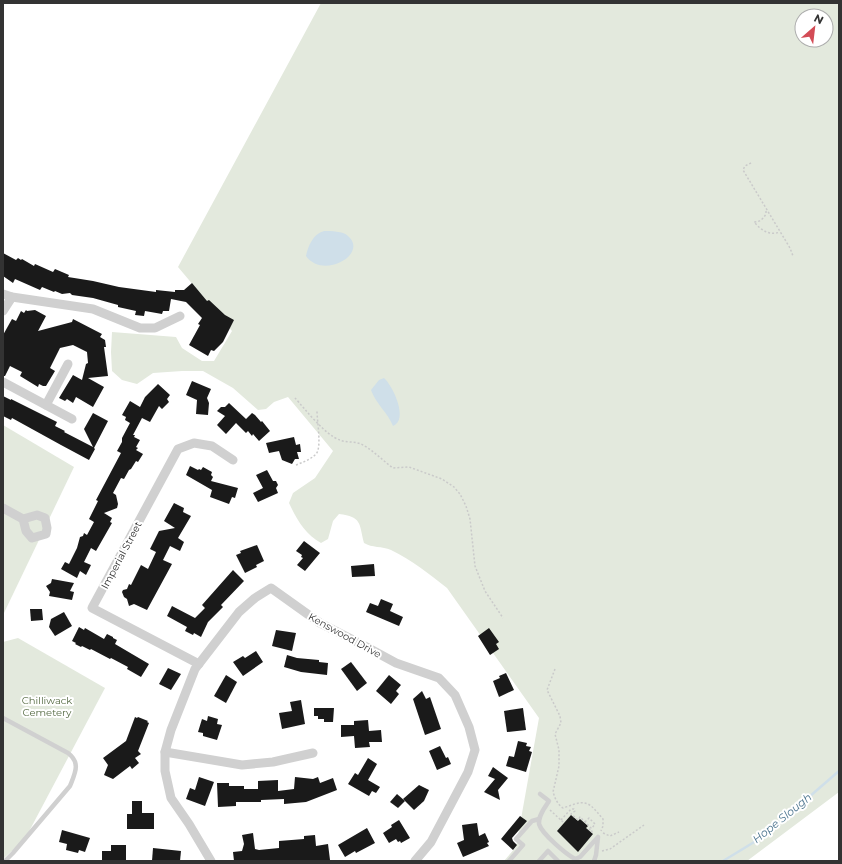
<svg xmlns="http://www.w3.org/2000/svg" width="842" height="864" font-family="Montserrat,sans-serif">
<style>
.green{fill:#e3e9dd;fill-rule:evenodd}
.water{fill:#cfdfe9}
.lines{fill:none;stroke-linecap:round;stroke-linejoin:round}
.stream{stroke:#cfdfe9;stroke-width:2.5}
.building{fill:#1a1a1a}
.path{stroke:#cacaca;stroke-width:1.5;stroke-dasharray:2 2;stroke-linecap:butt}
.lane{stroke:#d0d0d0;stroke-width:4.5}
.street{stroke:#d0d0d0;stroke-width:9}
.labels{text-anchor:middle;stroke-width:4;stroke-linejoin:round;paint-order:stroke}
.street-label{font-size:10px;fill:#333;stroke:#fff}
.park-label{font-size:10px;fill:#566b44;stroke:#fff}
.water-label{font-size:11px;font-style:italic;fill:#49728d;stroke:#fff}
</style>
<rect width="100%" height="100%" fill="#fff"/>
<g class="green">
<path d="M321 3H839V792L747 861H504L516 847 539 718 447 588C429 574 412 560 391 550 382 546 372 548 364 543 359 523 362 517 339 514L333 521 328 539 321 543C305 534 297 520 289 503L293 493 315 478 333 451 288 397 274 402 266 409 258 410 233 388 203 371H182L153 373 137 384 122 380 112 371 111 352 112 332 176 337 182 348 202 361H214L232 331 178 267ZM802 16H826V40H802Z"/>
<path d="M3 425 74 467 3 615Z"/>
<path d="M18 638 105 688 25 839 3 859V642Z"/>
</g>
<g class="water">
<path d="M324 231C331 231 343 231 348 236 369 254 323 280 306 256 308 246 313 234 324 231Z"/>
<path d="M384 378C393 386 409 420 393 426 388 413 376 404 371 390L379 380Z"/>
</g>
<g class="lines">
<path class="stream" d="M723 861 764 836 839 771"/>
</g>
<g class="building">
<path d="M3 253 16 260 18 258 21 260 22 259 34 266 35 264 53 272 55 269 69 275 68 277 93 281 119 287 156 292V290L175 292V290H184L192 283 207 301 209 300 225 315 234 320 223 342 214 351 211 350 208 356 189 345 200 325 198 324 202 318 186 302 171 299 169 311H163L162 314 145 311 144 316 135 315 136 311 118 307V305L93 298 72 295 70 293 62 294 55 291 54 292 42 287 40 290 15 279 13 283 3 276Z"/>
<path d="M26 310 27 311 35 310 46 316 38 331 72 322 73 319 102 334 100 337 105 340 106 347H104L108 376 88 378 104 387 93 407 76 397 73 403 67 399 65 401 59 398 73 375 82 380 86 364 88 363 87 352 73 345 60 348 50 368 55 371 46 386H43L39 384 38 387 20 376 22 372 10 366 5 376H3V335L12 319 16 321 21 311 24 313Z"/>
<path d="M192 381 211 389 207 398 209 403 208 415 196 414 197 400 186 395Z"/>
<path d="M158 384 170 395 167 399 169 402 162 409 159 406 150 422 142 418 133 435H135L134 437 140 440 136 447 138 448 136 450 143 454 138 462 136 461 131 469 129 470 124 479 121 478 113 493 116 495 118 504 117 508 104 513 112 518 110 522 112 523 96 551 91 548 84 562 91 565 86 575 80 571 77 578 61 569 65 562 69 564 77 548 80 537 83 536 84 533 87 535 94 522 89 519 98 501 96 500 121 453 117 451 122 442V438L130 423 125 420 126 417 122 415 130 401 140 407 145 397Z"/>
<path d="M3 396 11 400V399L57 422 55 426 65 431 64 432 93 447 84 429 93 413 108 421 94 448 95 449 89 460 61 445 12 418 11 420 3 416Z"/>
<path d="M229 403 246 419 252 413 255 415 261 422 262 421 270 431 259 441 253 434 252 436 248 431 246 433 236 423 226 434 217 425 225 416 217 411 221 407H225Z"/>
<path d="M294 437 296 445 300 444 301 452H297L299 459H295L292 464 282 460 279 451 269 453 266 443Z"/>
<path d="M190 466 198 470 199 469 201 470 203 467 212 472 211 475 213 477 211 481 238 488 235 498 232 497 229 504 210 497 212 490 186 475Z"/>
<path d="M267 470 273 481H276L278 485 276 488 278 493 258 502 253 493 263 488 256 475Z"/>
<path d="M174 503 184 508 183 512 191 516 178 538 184 542 180 551 170 546 163 560 172 564 147 610 134 604 129 606 127 599 124 597 122 592 123 590 127 589 129 584 131 585 141 565 148 569 156 552 150 549 159 531 175 528 164 521Z"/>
<path d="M304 541 320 553 305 571 297 565 303 558 301 557 302 555 296 551Z"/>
<path d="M257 545 264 561 256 565 257 567 245 573 236 555 241 553 240 551Z"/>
<path d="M374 564 375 576 352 577 351 566Z"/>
<path d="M233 570 244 581 221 605 223 607 208 622 201 637 194 633 193 635 185 631 187 627 167 616 172 606 195 618 205 608 202 605Z"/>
<path d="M52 579 74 583 70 591 74 592 72 600 49 596 50 592 46 586 51 583Z"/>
<path d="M381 599 393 604 390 611 403 617 399 626 366 612 370 603 378 606Z"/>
<path d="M30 609H42L43 620 31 621Z"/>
<path d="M64 612 72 626 55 636 49 627 51 619Z"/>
<path d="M79 627 84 630 85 628 104 639 107 634 113 637V638L117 640 115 644 149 664 141 677 127 669 128 667 111 658 110 659 91 649 90 650 82 646 81 647 75 644 76 643 72 641Z"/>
<path d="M489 628 499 642 496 644 499 649 490 655 478 636Z"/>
<path d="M276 630 296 633 292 651 272 646Z"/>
<path d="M256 651 263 662 243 676 233 662 243 656 245 658Z"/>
<path d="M287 655 297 658 319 660V662L328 663 327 675 301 672 284 667Z"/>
<path d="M351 662 367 683 357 691 341 669Z"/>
<path d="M168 668 181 674 171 690 159 684Z"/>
<path d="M506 673 514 690 499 697 493 681 500 678 499 676Z"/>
<path d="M226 675 237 682 226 703 214 696Z"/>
<path d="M389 675 401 685 396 691 399 694 391 704 376 691Z"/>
<path d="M422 691 426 699 430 697 441 729 425 735 413 699Z"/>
<path d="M301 700 305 724 282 729 279 713 292 711 290 702Z"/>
<path d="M314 708H334L333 722H324V719H318V716H314Z"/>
<path d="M523 708 526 730 507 732 504 711Z"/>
<path d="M208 716 218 719 217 724 222 725 217 740 203 736V733L198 732 202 719 207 721Z"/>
<path d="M135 717 137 718 138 717 148 721 147 722 149 723 138 751 141 754 135 758 139 763 132 769 130 766 113 779 104 775 108 765 103 758 126 741Z"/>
<path d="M368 720 369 731 381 730 382 742H369L370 747 355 748 354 736 341 737V725H354V721Z"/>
<path d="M518 741 527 743 526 746 531 747 529 751 532 752 526 772 506 766 509 756 514 757Z"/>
<path d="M440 746 446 758 448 757 451 764 437 770 429 751Z"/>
<path d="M368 758 377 764 368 780 380 787 376 793 372 791 369 796 348 784 355 773 358 775Z"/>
<path d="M493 767 508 778 498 790 500 800 484 792 495 779 488 776Z"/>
<path d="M199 777 214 782 205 806 186 799 190 788 195 790Z"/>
<path d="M295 777 313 779 318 777 320 783 333 778 337 790 306 802 284 804V799L261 800V802H236V806L218 807 217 783H229V786H244V789H258V781L278 780V791L294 789Z"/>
<path d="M419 785 429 790 424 801 414 810 403 799Z"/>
<path d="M397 794 405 801 398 808 390 802Z"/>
<path d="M132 801H142V813H154V829H127V814H132Z"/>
<path d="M571 815 578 821 580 819 588 826 586 828 593 834 578 852 557 831Z"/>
<path d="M520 816 527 821 512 838 513 841 517 845 513 850 501 839Z"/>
<path d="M399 820 410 838 401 843 400 841 398 842 396 839 389 843 383 833 392 827 391 825Z"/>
<path d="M477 823 479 836 485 833 489 842 487 843 489 846 463 857 457 843 464 840 462 825Z"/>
<path d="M367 828 375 843 356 853 355 851 345 857 338 845Z"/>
<path d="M62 830 90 838 85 852 79 850 78 853 66 850 67 844 59 842Z"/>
<path d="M253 833 255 849 259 850 279 848V841L304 839V836L315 835 316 846 328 844 330 860 320 861H234L233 852 242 851 244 844 242 835Z"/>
<path d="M111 845H126V861H102V851H111Z"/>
<path d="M153 848 181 851 180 861H152Z"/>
</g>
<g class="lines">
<g class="path">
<path d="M751 163 745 166 743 170 790 248 793 256"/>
<path d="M766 211V214C763 219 760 222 754 222 761 230 769 236 780 232"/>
<path d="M295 398C305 409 326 436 340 440 346 443 354 441 361 444 373 450 382 460 393 468L409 467 442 479 454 487 460 494 466 506 470 519 475 566 485 591 503 618"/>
<path d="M296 465C303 462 310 460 316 454 322 448 317 421 317 411"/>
<path d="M555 669 547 690 560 716 561 723 555 734 559 750V766L553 792C555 798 557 804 563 808 567 807 571 805 575 804 589 799 594 809 603 819V826L601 831"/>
<path d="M550 810 563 822"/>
<path d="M561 820 571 809H574L575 811 571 814 578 820 580 817 591 828 592 832 588 828"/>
<path d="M585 822 589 818 595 824 592 828"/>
<path d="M603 833 610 836 619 832"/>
<path d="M602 851 610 849 644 825"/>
</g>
<g class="lane">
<path d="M3 718 68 753C81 763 75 773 70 786L13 853 5 861"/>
<path d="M540 794 549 801C545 807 538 816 539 824 542 834 566 854 575 859L580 857 598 837 596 855 594 861"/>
<path d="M509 861 523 845 516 839 532 821 539 819"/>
<path d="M539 861 548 851 558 861"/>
</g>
<g class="street">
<path d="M3 294 12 297 93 309 140 328H155L180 316"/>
<path d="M3 311 12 297"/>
<path d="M3 382 72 419"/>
<path d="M46 405 68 364"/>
<path d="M3 508 23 519 37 515 45 518 47 528 46 534 32 538 26 531 23 519"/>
<path d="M199 664 92 608 178 449 194 443 212 446 233 460"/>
<path d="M165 752 242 765 273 762 313 753"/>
<path d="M211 861 189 824 171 798 165 771V752L171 730 195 669 239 612 255 598 271 588 320 623 361 644 396 663 439 678 455 695 469 727 475 750 468 772 431 842 415 861"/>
</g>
</g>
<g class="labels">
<g class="street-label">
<text transform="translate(121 555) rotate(-62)" y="4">Imperial Street</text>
<text transform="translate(345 635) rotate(29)" y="4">Kenswood Drive</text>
</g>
<g class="park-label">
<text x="47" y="704">Chilliwack<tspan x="47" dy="12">Cemetery</tspan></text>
</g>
<g class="water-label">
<text transform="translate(782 818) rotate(-39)" y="4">Hope Slough</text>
</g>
</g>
<rect width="842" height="864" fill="none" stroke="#333333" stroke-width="8"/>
<g transform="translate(814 28) rotate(28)"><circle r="19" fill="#ffffff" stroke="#adadad"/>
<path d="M0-3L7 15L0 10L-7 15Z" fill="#d34c56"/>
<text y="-6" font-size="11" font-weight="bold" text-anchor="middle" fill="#333333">N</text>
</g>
</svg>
